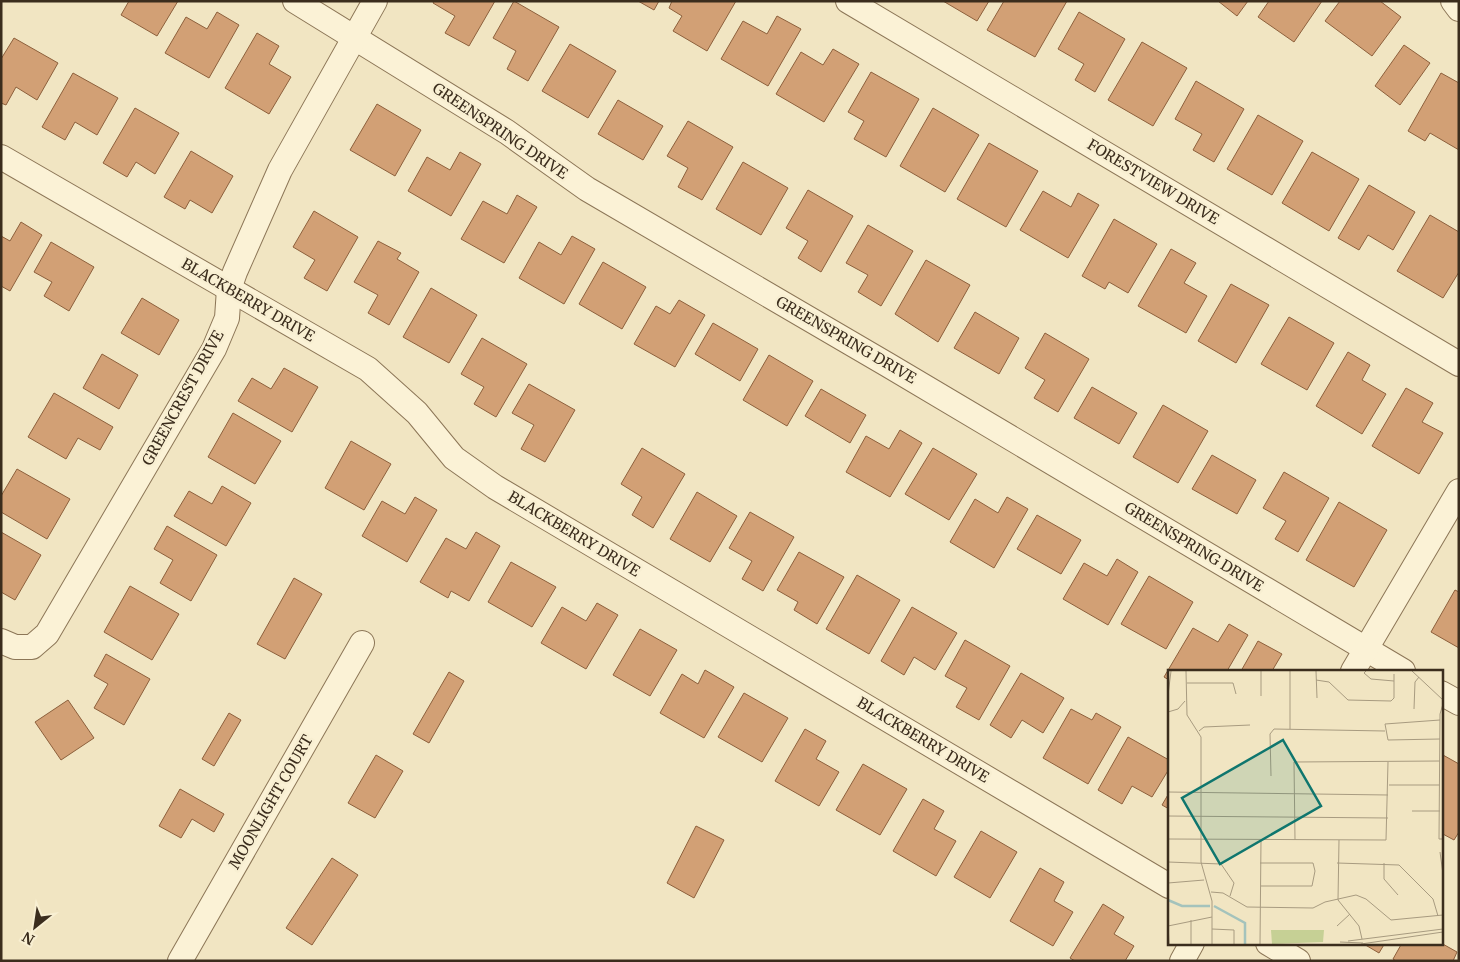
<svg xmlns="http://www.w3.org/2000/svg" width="1460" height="962" font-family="Merriweather,serif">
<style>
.building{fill:#d2a075;stroke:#8d603c}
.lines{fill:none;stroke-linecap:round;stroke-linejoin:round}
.minor-casing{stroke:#8c7657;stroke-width:26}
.minor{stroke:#fbf2d6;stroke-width:24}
.labels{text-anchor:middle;stroke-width:5;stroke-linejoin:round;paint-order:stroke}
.street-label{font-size:15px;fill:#3b2d1d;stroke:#f8efd2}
.inset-river{fill:none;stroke:#a4c3bc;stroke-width:2.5}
.inset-road{fill:none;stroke:#a89b80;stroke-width:1}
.view{fill:#0f766e;fill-opacity:0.15;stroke:#0f766e;stroke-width:2.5}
.inset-edge{fill:none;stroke:#3b2d1d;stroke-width:2.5}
</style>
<rect width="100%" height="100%" fill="#f1e5c2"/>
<g class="building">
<path d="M129 1H178L157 36 121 15Z"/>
<path d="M434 1H495L469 46 445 33 455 16 433 3Z"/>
<path d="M514 1 559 27 528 81 507 69 516 51 493 38Z"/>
<path d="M638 1H659L654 10Z"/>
<path d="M672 1H736L707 51 673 31 682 16 669 8Z"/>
<path d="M943 1H989L977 21Z"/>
<path d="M1004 1H1067L1035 57 987 30Z"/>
<path d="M1218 1H1248L1237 16Z"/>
<path d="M1269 1H1322L1294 42 1258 17Z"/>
<path d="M1340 1H1380L1401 17 1372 56 1325 21Z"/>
<path d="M217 12 239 25 209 78 165 53 186 17 207 29Z"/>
<path d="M1079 12 1125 39 1095 92 1075 80 1084 64 1058 49Z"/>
<path d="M777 16 801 29 768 86 721 59 743 21 767 34Z"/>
<path d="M257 33 279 46 269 64 291 77 269 114 225 88Z"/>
<path d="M14 38 58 63 37 100 16 87 6 105 1 103V59Z"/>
<path d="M1142 42 1187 68 1153 126 1108 100Z"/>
<path d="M570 44 616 71 588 118 542 91Z"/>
<path d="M1404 45 1430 63 1400 105 1375 86Z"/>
<path d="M833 49 859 64 824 122 776 94 801 52 823 65Z"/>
<path d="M871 72 919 99 886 157 854 139 864 121 848 112Z"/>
<path d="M73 73 118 98 97 135 75 122 65 140 42 127Z"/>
<path d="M1441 73 1459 83V150L1430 133 1425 141 1408 131Z"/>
<path d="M1196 81 1244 109 1214 162 1193 150 1202 134 1175 119Z"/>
<path d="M618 100 663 126 643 160 598 134Z"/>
<path d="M377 104 421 130 395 176 350 150Z"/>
<path d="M135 108 179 133 155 174 136 162 127 177 103 163Z"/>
<path d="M933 108 979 135 945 192 900 166Z"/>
<path d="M1258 115 1303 141 1272 195 1227 169Z"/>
<path d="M688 121 733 147 702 200 678 187 688 168 667 156Z"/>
<path d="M989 143 1038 171 1006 227 957 199Z"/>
<path d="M191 151 233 176 212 213 190 200 185 209 164 197Z"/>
<path d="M460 152 481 164 451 216 408 191 427 157 450 170Z"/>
<path d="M1312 152 1359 179 1329 231 1282 203Z"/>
<path d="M743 162 788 188 761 235 716 209Z"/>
<path d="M1369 185 1415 212 1393 250 1368 235 1359 250 1338 238Z"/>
<path d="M808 190 853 216 821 272 798 258 808 241 786 228Z"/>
<path d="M1043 191 1071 207 1078 193 1099 205 1068 258 1020 230Z"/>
<path d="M517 195 537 207 504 263 461 239 483 201 507 214Z"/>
<path d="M314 211 358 237 327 291 304 278 315 260 293 247Z"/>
<path d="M1430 215 1459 232V272L1443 298 1397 271Z"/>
<path d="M1114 219 1157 244 1128 293 1109 282 1105 289 1082 276Z"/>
<path d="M21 222 42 235 10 291 1 286V236L10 241Z"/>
<path d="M868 225 913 251 881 306 858 292 868 275 846 263Z"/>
<path d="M572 236 595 249 564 304 519 278 539 242 561 255Z"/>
<path d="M378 241 401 253 397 259 419 272 389 325 368 313 378 295 354 282Z"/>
<path d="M51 242 94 267 69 311 44 296 52 282 34 272Z"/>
<path d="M1171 249 1196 263 1184 283 1207 296 1186 333 1138 306Z"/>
<path d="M926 260 970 285 938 342 895 314Z"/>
<path d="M603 262 646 287 622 329 579 304Z"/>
<path d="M1231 284 1269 305 1236 363 1198 341Z"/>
<path d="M431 288 477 315 449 363 403 337Z"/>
<path d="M142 298 179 320 159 355 121 333Z"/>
<path d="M679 300 705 315 675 367 634 344 656 306 670 314Z"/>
<path d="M975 312 1019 338 999 374 954 348Z"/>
<path d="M1289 317 1334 343 1307 390 1261 364Z"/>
<path d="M713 323 758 349 740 381 695 354Z"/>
<path d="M1045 333 1089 359 1058 412 1034 398 1045 380 1025 368Z"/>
<path d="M482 338 527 364 496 417 474 404 484 387 461 374Z"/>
<path d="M1348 352 1370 365 1362 380 1386 394 1362 434 1316 406Z"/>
<path d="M102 354 138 375 119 409 83 388Z"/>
<path d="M769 355 813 381 787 426 743 400Z"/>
<path d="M284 368 318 387 292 432 238 401 252 378 271 389Z"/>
<path d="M529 384 575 410 545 462 521 449 534 425 512 413Z"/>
<path d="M1092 387 1137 413 1119 444 1074 418Z"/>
<path d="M1406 388 1433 403 1422 422 1443 433 1419 474 1372 446Z"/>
<path d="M821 389 866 415 850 443 805 416Z"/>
<path d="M54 393 113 427 100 450 78 438 66 459 28 437Z"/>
<path d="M1163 405 1208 431 1178 483 1133 457Z"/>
<path d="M233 413 281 441 255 484 208 457Z"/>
<path d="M900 430 922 443 890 497 846 472 866 436 889 449Z"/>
<path d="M351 441 391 464 364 510 325 488Z"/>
<path d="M642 448 685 474 653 528 632 515 642 497 621 484Z"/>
<path d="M933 448 977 474 949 520 905 494Z"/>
<path d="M1212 455 1256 480 1237 514 1192 489Z"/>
<path d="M17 469 70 499 47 539 1 512V496Z"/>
<path d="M1284 472 1329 498 1298 552 1275 539 1286 521 1263 508Z"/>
<path d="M222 486 251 503 226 546 174 516 189 491 212 504Z"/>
<path d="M697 492 737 516 710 562 670 539Z"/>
<path d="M415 497 437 510 407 562 362 536 382 501 405 514Z"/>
<path d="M1007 497 1028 509 994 568 950 542 975 499 998 513Z"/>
<path d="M1339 502 1387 530 1354 587 1306 560Z"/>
<path d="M750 512 794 537 763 591 742 579 752 561 729 548Z"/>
<path d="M1037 515 1081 540 1061 574 1017 549Z"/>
<path d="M167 526 217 555 191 601 160 583 173 560 154 549Z"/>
<path d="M1 532 41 555 15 600 1 592Z"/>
<path d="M476 532 500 546 469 601 451 591 448 598 420 582 446 538 466 549Z"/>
<path d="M799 552 844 577 817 624 794 610 798 602 777 590Z"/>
<path d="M1117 559 1138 572 1108 625 1063 599 1084 563 1107 576Z"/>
<path d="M511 562 556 587 532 627 488 602Z"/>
<path d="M857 575 900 600 869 654 826 629Z"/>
<path d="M1149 576 1193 602 1166 649 1121 624Z"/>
<path d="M294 578 322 594 285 659 257 644Z"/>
<path d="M130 586 179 614 152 660 104 632Z"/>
<path d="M1455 590 1459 592V648L1431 632Z"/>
<path d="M597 603 618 615 586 669 541 643 562 607 586 621Z"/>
<path d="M912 607 957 633 935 670 914 657 904 675 881 661Z"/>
<path d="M1229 624 1248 635 1227 671H1169V680L1164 677 1193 628 1218 642Z"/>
<path d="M640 629 677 650 650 696 613 675Z"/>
<path d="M965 640 1010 666 979 720 956 707 967 688 945 676Z"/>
<path d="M1258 641 1282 654 1272 671H1241Z"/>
<path d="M106 654 150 679 124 725 94 708 108 684 94 676Z"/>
<path d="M705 670 734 687 704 738 660 713 682 674 698 684Z"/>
<path d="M449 672 464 681 429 743 413 734Z"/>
<path d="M1021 673 1064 698 1043 733 1022 720 1011 738 990 725Z"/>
<path d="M744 693 788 718 762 762 718 737Z"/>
<path d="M68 700 94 738 61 760 35 722Z"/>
<path d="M1071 709 1092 720 1096 713 1121 727 1088 784 1043 758Z"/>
<path d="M229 713 241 720 214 766 202 759Z"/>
<path d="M805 729 826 741 816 759 839 772 819 806 775 781Z"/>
<path d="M1128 737 1169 760V769L1152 797 1132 786 1122 804 1098 790Z"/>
<path d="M376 755 403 771 375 818 348 803Z"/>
<path d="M1443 755 1459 764V832L1454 840 1441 833V759Z"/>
<path d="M863 764 907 789 880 835 836 810Z"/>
<path d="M180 789 224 814 214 832 192 819 181 838 159 826Z"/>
<path d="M1169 793V809L1162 805Z"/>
<path d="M923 799 944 811 934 829 956 841 936 876 893 851Z"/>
<path d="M696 826 724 840 694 898 667 883Z"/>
<path d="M981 831 1017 852 990 898 954 877Z"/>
<path d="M332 858 358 875 312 945 286 928Z"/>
<path d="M1040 868 1064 882 1054 901 1073 912 1053 946 1010 921Z"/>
<path d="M1103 904 1124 917 1114 934 1134 946 1125 961H1075L1070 958Z"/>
<path d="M1362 943H1385L1379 953Z"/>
<path d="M1402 943H1441L1457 952 1453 961H1396L1393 959Z"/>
</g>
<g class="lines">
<defs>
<g id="minor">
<path d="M295 1 507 132 587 189 888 365 1403 671"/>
<path d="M848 1 1459 364"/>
<path d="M1453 1 1459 9"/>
<path d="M1 157 368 369 417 413 454 458 495 487 1169 886"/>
<path d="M1 641 15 647H32L47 634 214 349 227 318 229 289 235 272 280 170 375 1"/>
<path d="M1353 671 1459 491"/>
<path d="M1441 693 1459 703"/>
<path d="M1268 943 1298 961"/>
<path d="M180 961 362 643"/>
<path d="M1182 961 1192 943"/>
</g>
</defs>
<use href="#minor" class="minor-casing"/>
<use href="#minor" class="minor"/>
</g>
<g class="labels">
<g class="street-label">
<text transform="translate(500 131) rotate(34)" y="5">GREENSPRING DRIVE</text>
<text transform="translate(1153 182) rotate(31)" y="5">FORESTVIEW DRIVE</text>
<text transform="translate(248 300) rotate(30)" y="5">BLACKBERRY DRIVE</text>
<text transform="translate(846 340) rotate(30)" y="5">GREENSPRING DRIVE</text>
<text transform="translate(183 398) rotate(-61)" y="5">GREENCREST DRIVE</text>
<text transform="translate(574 534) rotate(31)" y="5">BLACKBERRY DRIVE</text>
<text transform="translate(1194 547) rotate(31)" y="5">GREENSPRING DRIVE</text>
<text transform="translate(923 740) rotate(31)" y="5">BLACKBERRY DRIVE</text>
<text transform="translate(271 802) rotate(-60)" y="5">MOONLIGHT COURT</text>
</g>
</g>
<g transform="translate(1168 670)">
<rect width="275" height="275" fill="#f1e5c2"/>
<path d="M103 260H156L155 272 104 274Z" fill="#c6d095"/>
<path class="inset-river" d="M0 230 14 236H42M46 236 77 253V274"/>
<path class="inset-road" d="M18 1 19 45 33 67V192L44 231V274M148 1 149 28M198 1 196 3 203 9 226 11M244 1 275 30M148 10 161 12 180 30 223 31 226 28V4M19 13H65L68 24M0 25 3 1M93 26V1M275 34 272 44 271 169H275M246 39 247 12 251 7M0 42 10 39 17 31M272 50 217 54 220 70 272 69M122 59V1M31 61 36 57 82 55M103 106 102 64 106 59 217 61M221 115H272M0 122 220 125M244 141H272M0 146 220 148M0 169 218 170 220 92M127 170 126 92 272 91M171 170 170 230 191 256 194 269M272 182 275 204M0 192 53 194 66 213 62 226M92 193H145L147 201 144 216H93M169 193 231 195 265 229 270 246M216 193V209L230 225M0 213 36 210M43 222 55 223 79 237 145 238 157 232 188 225 198 229 223 250 275 245M0 252 1 274M0 256 44 247M169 256 182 244M44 259 66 260V274M180 271 275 259M172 272 195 273M23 274V250M92 274 93 170M193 274 275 262"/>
<path class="view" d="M115 70 153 136 52 194 14 128Z"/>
<rect width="275" height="275" class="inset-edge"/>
</g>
<rect width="1460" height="962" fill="none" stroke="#3b2d1d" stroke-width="5"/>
<g transform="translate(35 927) rotate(210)" stroke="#f8efd2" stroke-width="4" paint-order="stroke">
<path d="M0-4L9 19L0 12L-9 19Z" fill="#3b2d1d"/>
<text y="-8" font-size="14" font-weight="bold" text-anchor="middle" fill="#3b2d1d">N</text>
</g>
</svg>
